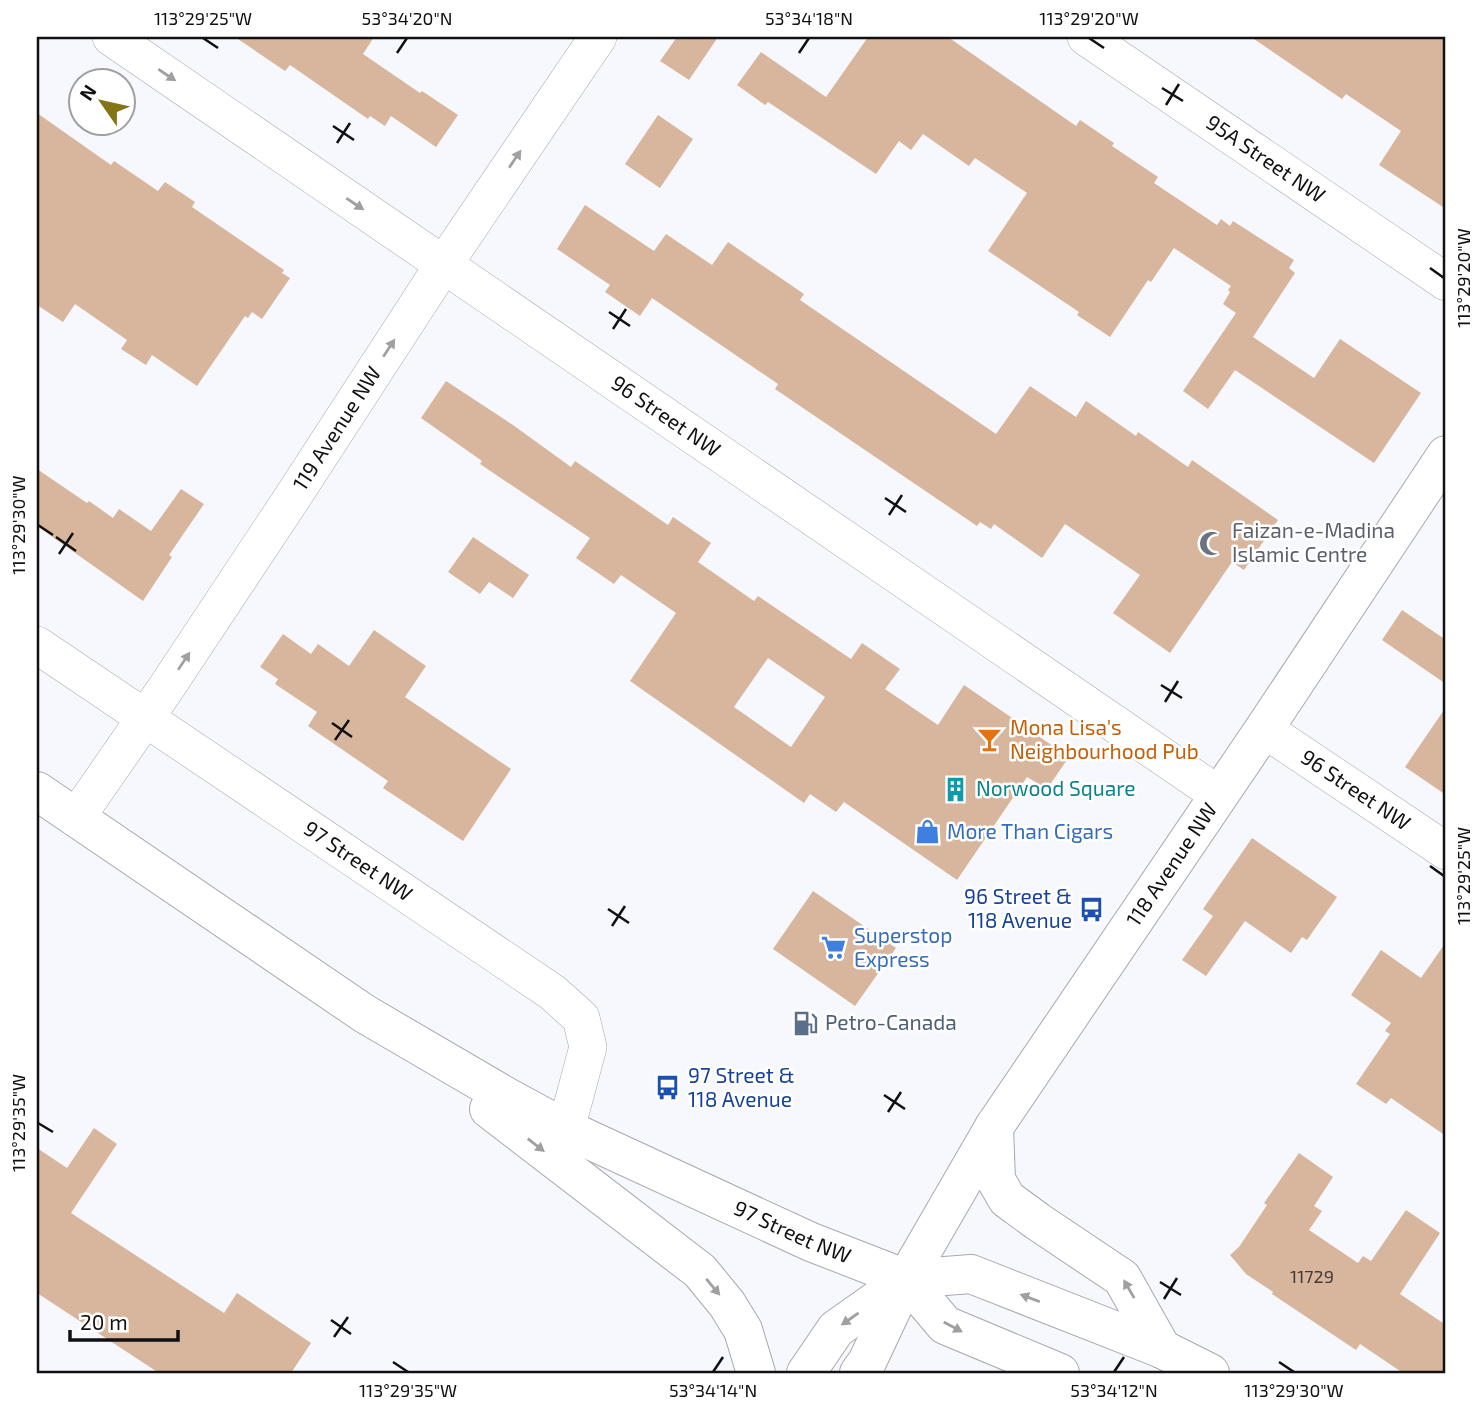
<svg xmlns="http://www.w3.org/2000/svg" width="1483" height="1410" font-family="'Exo 2',sans-serif">
<style>
.building{fill:#d7b69d;fill-rule:evenodd}
.lines{fill:none;stroke-linecap:round;stroke-linejoin:round}
.minor-casing{stroke:#a8a9ae;stroke-width:38}
.secondary-casing{stroke:#a8a9ae;stroke-width:40}
.minor{stroke:#fff;stroke-width:37}
.secondary{stroke:#fff;stroke-width:38}
.oneway{fill:#a0a0a1}
.ticks{fill:none;stroke:#111113;stroke-width:2.5}
.labels{text-anchor:middle;stroke-width:5;stroke-linejoin:round;paint-order:stroke}
.number-label{font-size:18px;fill:#423a36}
.street-label{font-size:21px;fill:#111113;stroke:#fff}
.worship-label{font-size:21px;fill:#5b616d;stroke:#fff;text-anchor:start}
.food-label{font-size:21px;fill:#c56008;stroke:#fff;text-anchor:start}
.culture-label{font-size:21px;fill:#0d838f;stroke:#fff;text-anchor:start}
.shop-label{font-size:21px;fill:#366cbe;stroke:#fff;text-anchor:start}
.transit-label{font-size:21px;fill:#164399;stroke:#fff;text-anchor:end}
.service-label{font-size:21px;fill:#4e5e75;stroke:#fff;text-anchor:start}
.neatline{fill:none;stroke:#111113;stroke-width:2.5}
.ticks-label{font-size:18px;text-anchor:middle;fill:#111113}
</style>
<rect width="100%" height="100%" fill="#f7f8fd"/>
<g class="building">
<path d="M235 37H374L363 54 420 93 422 91 458 115 436 147 391 116 385 126 370 116 368 119 290 65 285 71Z"/>
<path d="M677 37H718L689 80 660 61Z"/>
<path d="M868 37H948L1076 126 1080 120 1114 143 1112 146 1158 177 1154 183 1217 225 1221 219 1230 226 1233 221 1294 260 1289 268 1295 273 1253 337 1314 378 1340 339 1421 393 1374 463 1235 370 1208 409 1183 391 1236 313 1223 304 1230 292 1228 290 1231 286 1174 248 1151 282 1148 280 1110 337 1077 315 1079 312 988 251 1027 193 975 158 969 166 923 134 911 150 899 141 876 174 768 102 765 105 737 85 761 52 826 97Z"/>
<path d="M1251 37H1446V209L1379 165 1401 131 1346 94 1342 99Z"/>
<path d="M37 113 111 165 114 161 158 191 165 182 195 202 192 207 284 270 282 273 290 278 262 319 252 312 248 318 245 316 197 386 152 355 146 365 121 349 127 340 75 304 63 322 37 305Z"/>
<path d="M658 115 693 139 660 188 625 164Z"/>
<path d="M585 205 654 251 666 234 712 265 728 242 804 294 800 300 996 434 1030 386 1076 417 1086 401 1136 436 1138 432 1188 467 1192 460 1278 520 1244 570 1232 562 1170 653 1113 613 1140 575 1065 524 1042 558 994 524 991 529 980 522 977 526 775 389 778 384 652 298 640 316 605 292 610 285 557 249Z"/>
<path d="M446 381 513 425 571 467 575 461 668 525 673 517 711 543 698 562 754 601 758 596 851 659 862 643 900 669 885 689 938 725 964 685 1069 757 1047 789 1027 777 957 880 844 802 836 812 810 794 804 803 630 681 676 613 621 575 614 584 576 558 590 538 480 464 482 461 421 418ZM768 658 825 697 791 747 734 707Z"/>
<path d="M37 469 87 503 89 501 113 518 119 509 151 531 181 489 204 504 169 555 172 557 143 601 37 526Z"/>
<path d="M473 537 529 575 513 598 489 582 480 594 448 572Z"/>
<path d="M1402 610 1446 640V684L1382 640Z"/>
<path d="M374 630 426 666 405 697 511 769 463 841 383 788 388 781 308 726 317 712 275 684 278 679 260 667 283 634 311 654 318 644 349 666Z"/>
<path d="M1446 707V795L1405 767Z"/>
<path d="M1252 838 1337 897 1307 940 1302 937 1291 953 1245 921 1206 976 1182 960 1213 916 1203 909Z"/>
<path d="M813 891 896 948 855 1006 773 949Z"/>
<path d="M1446 942V1136L1391 1098 1386 1104 1356 1084 1390 1034 1385 1031 1391 1023 1351 995 1381 950 1421 978Z"/>
<path d="M94 1128 117 1144 71 1213 224 1313 237 1293 311 1343 291 1373H159L37 1293V1148L67 1168Z"/>
<path d="M1299 1153 1333 1177 1314 1206 1322 1211 1309 1230 1358 1263 1363 1256 1371 1261 1406 1210 1440 1233 1400 1294 1446 1325V1373H1403L1360 1344 1356 1350 1272 1294 1273 1292 1246 1274 1230 1255 1239 1247 1267 1205 1264 1203Z"/>
</g>
<g class="lines">
<defs>
<g id="minor">
<path id="s1" d="M111 37 1219 795"/>
<path id="s2" d="M1086 37 1446 282"/>
<path id="s3" d="M37 645 552 992 581 1018 588 1047 566 1129"/>
<path id="s4" d="M1264 729 1446 851"/>
<path id="s5" d="M76 818 166 688 292 498 444 264 598 37"/>
</g>
<g id="secondary">
<path id="s6" d="M37 791 365 1014 507 1097 566 1129 811 1242 906 1279 971 1274 1162 1349 1210 1373"/>
<path d="M489 1109 700 1271 727 1304 743 1330 756 1373"/>
<path d="M994 1127 996 1180 1007 1199 1037 1221 1122 1278 1162 1349"/>
<path d="M906 1279 945 1325 1060 1373"/>
<path d="M806 1373 836 1329 904 1281"/>
<path id="s7" d="M859 1373 867 1362 906 1279 994 1127 1264 729 1446 455"/>
</g>
</defs>
<use href="#minor" class="minor-casing"/>
<use href="#secondary" class="secondary-casing"/>
<use href="#minor" class="minor"/>
<use href="#secondary" class="secondary"/>
</g>
<defs><path id="oneway-solid" d="M-6-.8H1V-3.2L6.5 0L1 3.2V.8H-6Z" transform="scale(1.75)"/></defs>
<g class="oneway">
<use href="#oneway-solid" transform="translate(167 75) rotate(34)"/>
<use href="#oneway-solid" transform="translate(515 159) rotate(-56)"/>
<use href="#oneway-solid" transform="translate(355 204) rotate(34)"/>
<use href="#oneway-solid" transform="translate(389 348) rotate(-57)"/>
<use href="#oneway-solid" transform="translate(184 661) rotate(-56)"/>
<use href="#oneway-solid" transform="translate(536 1145) rotate(38)"/>
<use href="#oneway-solid" transform="translate(713 1287) rotate(50)"/>
<use href="#oneway-solid" transform="translate(1129 1289) rotate(-120)"/>
<use href="#oneway-solid" transform="translate(1030 1298) rotate(-159)"/>
<use href="#oneway-solid" transform="translate(850 1319) rotate(145)"/>
<use href="#oneway-solid" transform="translate(953 1327) rotate(28)"/>
</g>
<path class="ticks" d="M203 38 218 48M1089 38 1104 48M397 53 407 38M799 53 809 38M1162 88 1183 101M1166 105 1179 84M333 126 354 140M337 143 350 123M1430 268 1444 278M609 312 630 326M613 329 626 309M885 498 906 512M889 515 902 495M38 525 53 535M56 537 76 551M59 554 73 533M1161 685 1182 698M1165 702 1178 681M332 723 352 737M335 740 349 720M1430 866 1444 876M608 909 629 923M612 926 625 906M884 1095 905 1109M888 1112 901 1092M38 1123 53 1132M1160 1282 1181 1295M1164 1299 1177 1278M331 1320 351 1334M334 1337 348 1317M393 1362 408 1372M1279 1362 1294 1372M713 1372 723 1357M1114 1372 1124 1357"/>
<defs>
<symbol id="mosque-bare" viewBox="-9 -9 18 18"><path d="M3.5-4.9A6 6 0 1 0 3.5 4.9A5 5 0 1 1 3.5-4.9Z" fill="#6b7280" stroke="#fff" stroke-width="2.5" paint-order="stroke"/></symbol>
<symbol id="bar-bare" viewBox="-9 -9 18 18"><path d="M-6-5H6L.8 .8V4.5H3.5V6h-7V4.5H-.8V.8Z" fill="#e8710a" stroke="#fff" stroke-width="2.5" paint-order="stroke"/></symbol>
<symbol id="building-bare" viewBox="-9 -9 18 18"><path d="M-4-6H4V6H1V3H-1V6H-4ZM-2.5-4.3h1.7v1.8h-1.7ZM.8-4.3h1.7v1.8H.8ZM-2.5-1h1.7V.8h-1.7ZM.8-1h1.7V.8H.8Z" fill="#0f9aa8" stroke="#fff" stroke-width="2.5" paint-order="stroke"/></symbol>
<symbol id="shop-bare" viewBox="-9 -9 18 18"><path d="M-5-2.5h2.3a2.7 3.5 0 0 1 5.4 0H5L5.5 6h-11ZM-1.5-2.5h3a1.5 2.3 0 0 0-3 0Z" fill="#3f7fe0" stroke="#fff" stroke-width="2.5" paint-order="stroke"/></symbol>
<symbol id="bus-bare" viewBox="-9 -9 18 18"><path d="M-5-6H5V4H4V6H2V4H-2V6H-4V4H-5ZM-3.5-4V0h7V-4ZM-3.5 1.2v1.5H-2V1.2ZM2 1.2v1.5H3.5V1.2Z" fill="#1a4fb4" stroke="#fff" stroke-width="2.5" paint-order="stroke"/></symbol>
<symbol id="supermarket-bare" viewBox="-9 -9 18 18"><path d="M-6-5.5h2.5l.6 2H6L4.5 2H-2.5L-4.4-4H-6ZM-1.5 3.2a1.3 1.3 0 1 0 .1 0ZM3 3.2a1.3 1.3 0 1 0 .1 0Z" fill="#3f7fe0" stroke="#fff" stroke-width="2.5" paint-order="stroke"/></symbol>
<symbol id="fuel-bare" viewBox="-9 -9 18 18"><path d="M-5.5-6h7V0h2V4h1.3V-2.5L3-4.5l.8-.8L6-3V5H2.5V1h-1V6h-7ZM-4.2-4.7v3.2H.2V-4.7Z" fill="#5c6f8a" stroke="#fff" stroke-width="2.5" paint-order="stroke"/></symbol>
</defs>
<g fill-rule="evenodd">
<use href="#mosque-bare" x="1194" y="526" width="35" height="35"/>
<use href="#bar-bare" x="972" y="722" width="35" height="35"/>
<use href="#building-bare" x="938" y="772" width="35" height="35"/>
<use href="#shop-bare" x="910" y="814" width="35" height="35"/>
<use href="#bus-bare" x="1074" y="892" width="35" height="35"/>
<use href="#supermarket-bare" x="816" y="930" width="35" height="35"/>
<use href="#fuel-bare" x="788" y="1006" width="35" height="35"/>
<use href="#bus-bare" x="650" y="1070" width="35" height="35"/>
</g>
<g class="labels">
<g class="number-label">
<text x="1312" y="1283">11729</text>
</g>
<g class="street-label">
<text dy="7" stroke="none"><textPath href="#s2" startOffset="217">95A Street NW</textPath></text>
<text dy="7" stroke="none"><textPath href="#s1" startOffset="672">96 Street NW</textPath></text>
<text dy="7" stroke="none"><textPath href="#s5" startOffset="469">119 Avenue NW</textPath></text>
<text dy="7" stroke="none"><textPath href="#s4" startOffset="110">96 Street NW</textPath></text>
<text dy="7" stroke="none"><textPath href="#s3" startOffset="387">97 Street NW</textPath></text>
<text dy="7" stroke="none"><textPath href="#s7" startOffset="598">118 Avenue NW</textPath></text>
<text dy="7" stroke="none"><textPath href="#s6" startOffset="877">97 Street NW</textPath></text>
</g>
<g class="worship-label">
<text x="1232" y="538">Faizan-e-Madina<tspan x="1232" dy="24">Islamic Centre</tspan></text>
</g>
<g class="food-label">
<text x="1010" y="735">Mona Lisa's<tspan x="1010" dy="24">Neighbourhood Pub</tspan></text>
</g>
<g class="culture-label">
<text x="976" y="796">Norwood Square</text>
</g>
<g class="shop-label">
<text x="947" y="839">More Than Cigars</text>
<text x="854" y="943">Superstop<tspan x="854" dy="24">Express</tspan></text>
</g>
<g class="transit-label">
<text x="1072" y="904">96 Street &amp;<tspan x="1072" dy="24">118 Avenue</tspan></text>
<text x="688" y="1083" text-anchor="start">97 Street &amp;<tspan x="688" dy="24">118 Avenue</tspan></text>
</g>
<g class="service-label">
<text x="825" y="1030">Petro-Canada</text>
</g>
</g>
<rect width="1483" height="1410" fill="none" stroke="#ffffff" stroke-width="77"/>
<g transform="translate(102 102) rotate(304)"><circle r="33" fill="#ffffff" stroke="#a0a0a1" stroke-width="2"/>
<path d="M0-5L12 26L0 18L-12 26Z" fill="#847416"/>
<text y="-10" font-size="19" font-weight="bold" text-anchor="middle" fill="#111113">N</text>
</g>
<path d="M70 1330v10h108v-10" fill="none" stroke="#111113" stroke-width="3.5"/>
<text x="80" y="1330" font-size="21" fill="#111113" stroke="#ffffff" stroke-width="5" paint-order="stroke">20 m</text>
<rect x="38" y="38" width="1406" height="1334" class="neatline"/>
<g class="ticks-label">
<text x="203" y="25">113°29'25"W</text>
<text x="407" y="25">53°34'20"N</text>
<text x="809" y="25">53°34'18"N</text>
<text x="1089" y="25">113°29'20"W</text>
<text transform="translate(1464 278) rotate(-90)" y="6">113°29'20"W</text>
<text transform="translate(19 525) rotate(-90)" y="6">113°29'30"W</text>
<text transform="translate(1464 876) rotate(-90)" y="6">113°29'25"W</text>
<text transform="translate(19 1123) rotate(-90)" y="6">113°29'35"W</text>
<text x="408" y="1397">113°29'35"W</text>
<text x="713" y="1397">53°34'14"N</text>
<text x="1114" y="1397">53°34'12"N</text>
<text x="1294" y="1397">113°29'30"W</text>
</g>
</svg>
